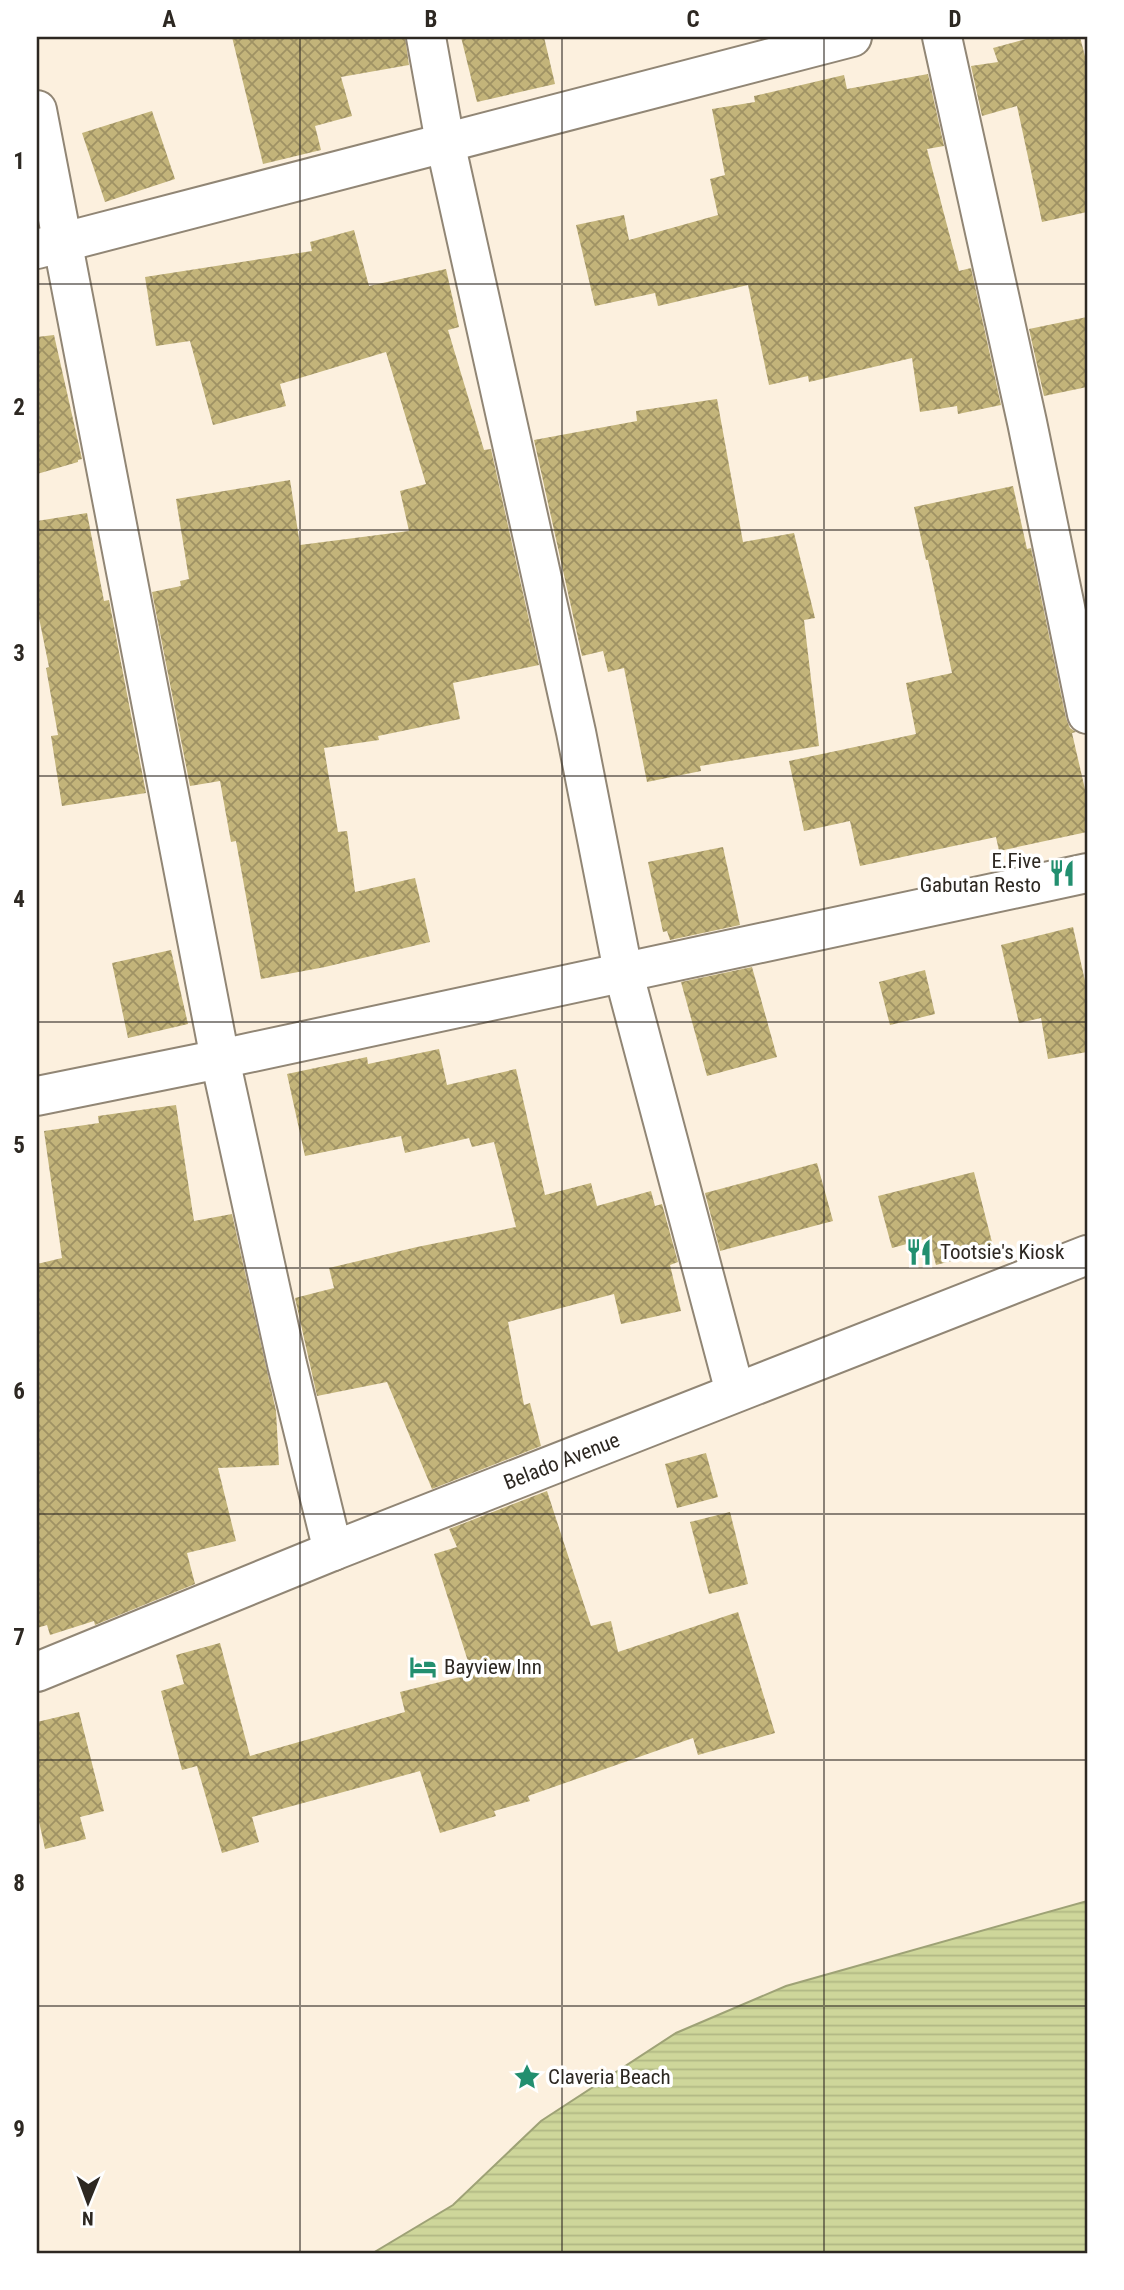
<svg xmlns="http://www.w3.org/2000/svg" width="1124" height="2290" font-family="'Roboto Condensed',sans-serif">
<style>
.water{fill:url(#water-rules);stroke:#9ea276;stroke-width:2}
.building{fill:url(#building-cross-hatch)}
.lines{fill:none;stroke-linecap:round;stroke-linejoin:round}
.street-casing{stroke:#918675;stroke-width:42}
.secondary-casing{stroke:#918675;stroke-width:42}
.street{stroke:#fff;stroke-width:38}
.secondary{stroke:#fff;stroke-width:38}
.grid{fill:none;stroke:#2d2822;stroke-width:2;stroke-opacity:0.55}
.labels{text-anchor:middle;stroke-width:7;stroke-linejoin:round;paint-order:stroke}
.poi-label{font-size:21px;fill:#2d2822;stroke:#fff;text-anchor:start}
.street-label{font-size:21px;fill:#2d2822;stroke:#fff}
.neatline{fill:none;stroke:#2d2822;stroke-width:2.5}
.grid-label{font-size:23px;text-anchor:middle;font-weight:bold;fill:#2d2822}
</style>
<defs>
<pattern id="water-rules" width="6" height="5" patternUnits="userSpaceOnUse" patternTransform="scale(1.75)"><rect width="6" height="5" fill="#ced69a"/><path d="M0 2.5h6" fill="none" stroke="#b1b884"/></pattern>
<pattern id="building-cross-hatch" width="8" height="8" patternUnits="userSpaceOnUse" patternTransform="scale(1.75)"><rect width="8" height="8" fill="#c3b47a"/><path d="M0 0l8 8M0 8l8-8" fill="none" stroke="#9f9264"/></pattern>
</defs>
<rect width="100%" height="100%" fill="#fcf0de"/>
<path class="water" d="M1087 1901V2253H373L453 2205 541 2121 676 2033 786 1986Z"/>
<g class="building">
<path d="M232 37H405L409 65 341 77 352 116 315 126 321 150 263 164Z"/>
<path d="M461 37H544L555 84 477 102Z"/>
<path d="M1034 37H1080L1087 64V212L1042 222 1017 106 982 116 971 66 998 62 993 48Z"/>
<path d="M928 74 944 146 927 149 959 271 971 268 1001 405 958 414 957 406 920 412 912 358 809 382 808 376 769 385 748 285 658 306 655 293 595 306 576 225 624 215 629 240 718 215 710 179 725 175 712 109 755 102 754 96 844 75 847 89Z"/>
<path d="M152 111 175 179 105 202 82 133Z"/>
<path d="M354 230 369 286 446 269 459 327 448 330 484 450 491 449 539 665 453 683 460 719 378 736 379 740 324 748 338 832 347 831 355 892 415 878 430 942 325 967 261 979 236 841 231 842 220 781 190 786 152 592 181 586 180 581 189 579 176 499 290 480 300 545 409 531 400 491 426 484 386 352 280 384 286 406 213 425 190 341 156 346 145 277 312 251 310 242Z"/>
<path d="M1087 317V387L1044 396 1029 329Z"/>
<path d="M54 335 82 459 78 460V462L37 474V337Z"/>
<path d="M717 399 743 542 794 533 815 618 804 620 819 746 700 766 701 771 647 782 624 668 608 672 603 651 582 656 534 440 637 421 636 411Z"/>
<path d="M1013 486 1027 549 1031 548 1066 718 1070 728 1076 732 1072 733 1087 798V832L999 851 996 837 860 866 850 821 804 831 789 761 916 734 906 683 952 673 928 560H926L914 507Z"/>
<path d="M87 513 104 601 109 600 146 793 62 806 51 736 58 735 46 668 49 667 37 608V521Z"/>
<path d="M723 847 740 925 670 940 667 931 663 932 648 862Z"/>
<path d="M1073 927 1087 990V1052L1048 1059 1041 1018 1019 1023 1001 945Z"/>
<path d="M171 950 188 1024 128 1038 112 963Z"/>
<path d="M752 967 777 1057 707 1076 681 982Z"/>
<path d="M925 970 935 1014 890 1025 879 982Z"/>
<path d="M439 1049 447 1085 516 1069 545 1195 591 1183 597 1206 651 1191 655 1206 662 1204 678 1262 670 1265 681 1311 621 1324 614 1294 508 1322 524 1405 530 1403 541 1446 432 1489 387 1382 317 1396 295 1298 334 1288 329 1268 417 1247 516 1227 494 1142 472 1147 469 1138 405 1153 401 1136 305 1156 287 1074 367 1057 368 1064Z"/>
<path d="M176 1105 194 1221 232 1214 276 1411 279 1465 218 1468 236 1541 187 1553 195 1584 95 1625 94 1621 50 1635 47 1625 37 1628V1264L62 1258 44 1131 99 1123 98 1116Z"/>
<path d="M817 1163 833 1221 720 1251 705 1193Z"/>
<path d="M974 1172 994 1250 936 1265 929 1238 892 1248 878 1196Z"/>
<path d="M706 1453 718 1497 677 1508 665 1464Z"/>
<path d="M547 1491 591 1626 611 1621 618 1652 738 1612 775 1733 698 1755 693 1738 528 1796 530 1801 494 1811 496 1816 440 1833 420 1771 252 1817 259 1842 222 1853 197 1766 182 1770 161 1691 184 1684 176 1655 220 1643 250 1756 405 1712 400 1692 472 1674 434 1554 457 1547 449 1529Z"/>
<path d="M730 1512 748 1584 709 1594 690 1522Z"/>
<path d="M79 1712 104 1811 80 1817 86 1839 45 1849 37 1812V1722Z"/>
</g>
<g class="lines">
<defs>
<g id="street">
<path d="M426 37 445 142 576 732 623 971 735 1392"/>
<path d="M942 37 1027 422 1087 714"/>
<path d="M37 249 852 37"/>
<path d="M37 1096 220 1059 1087 873"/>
<path d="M37 1672 333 1551"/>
</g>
<g id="secondary">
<path id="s1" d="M37 110 220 1059 287 1364 333 1551 1087 1255"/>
</g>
</defs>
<use href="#street" class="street-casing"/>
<use href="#secondary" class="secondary-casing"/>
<use href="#street" class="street"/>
<use href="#secondary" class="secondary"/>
</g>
<path class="grid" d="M300 37V2253M562 37V2253M824 37V2253M37 284H1087M37 530H1087M37 776H1087M37 1022H1087M37 1268H1087M37 1514H1087M37 1760H1087M37 2006H1087"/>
<defs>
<symbol id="restaurant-bare" viewBox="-9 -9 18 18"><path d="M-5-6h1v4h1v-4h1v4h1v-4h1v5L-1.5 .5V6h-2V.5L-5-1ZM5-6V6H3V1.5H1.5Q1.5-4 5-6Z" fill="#228f6f" stroke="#fff" stroke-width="2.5" paint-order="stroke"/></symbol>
<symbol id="hotel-bare" viewBox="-9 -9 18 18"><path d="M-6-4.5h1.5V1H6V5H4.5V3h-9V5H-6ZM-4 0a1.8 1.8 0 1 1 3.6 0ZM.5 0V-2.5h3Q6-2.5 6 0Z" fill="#228f6f" stroke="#fff" stroke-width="2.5" paint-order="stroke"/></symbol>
<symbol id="sight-bare" viewBox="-9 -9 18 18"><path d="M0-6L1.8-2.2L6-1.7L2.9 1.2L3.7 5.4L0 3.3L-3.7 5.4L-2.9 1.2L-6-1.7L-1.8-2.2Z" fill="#228f6f" stroke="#fff" stroke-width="2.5" paint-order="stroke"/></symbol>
</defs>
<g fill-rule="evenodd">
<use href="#restaurant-bare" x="1043" y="854" width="38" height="38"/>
<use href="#restaurant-bare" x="900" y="1233" width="38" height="38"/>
<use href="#hotel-bare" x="404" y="1648" width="38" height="38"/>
<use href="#sight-bare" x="508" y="2058" width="38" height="38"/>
</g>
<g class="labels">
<g class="poi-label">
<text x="1041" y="868" text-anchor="end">E.Five<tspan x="1041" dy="24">Gabutan Resto</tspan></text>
<text x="940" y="1259">Tootsie's Kiosk</text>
<text x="444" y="1674">Bayview Inn</text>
<text x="548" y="2084">Claveria Beach</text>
</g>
<g class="street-label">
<text dy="7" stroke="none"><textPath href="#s1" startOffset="1717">Belado Avenue</textPath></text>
</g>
</g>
<rect width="1124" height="2290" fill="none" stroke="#ffffff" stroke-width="77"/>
<g transform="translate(88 2202) rotate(181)" stroke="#ffffff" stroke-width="5" paint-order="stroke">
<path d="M0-5L12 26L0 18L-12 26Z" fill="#2d2822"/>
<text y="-10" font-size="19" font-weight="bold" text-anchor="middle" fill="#2d2822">N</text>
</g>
<rect x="38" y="38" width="1048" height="2214" class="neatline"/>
<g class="grid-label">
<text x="169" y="27">A</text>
<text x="431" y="27">B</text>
<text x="693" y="27">C</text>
<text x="955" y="27">D</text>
<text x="19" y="169">1</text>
<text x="19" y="415">2</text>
<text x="19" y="661">3</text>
<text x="19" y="907">4</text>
<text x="19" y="1153">5</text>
<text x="19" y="1399">6</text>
<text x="19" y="1645">7</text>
<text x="19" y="1891">8</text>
<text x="19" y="2137">9</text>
</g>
</svg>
